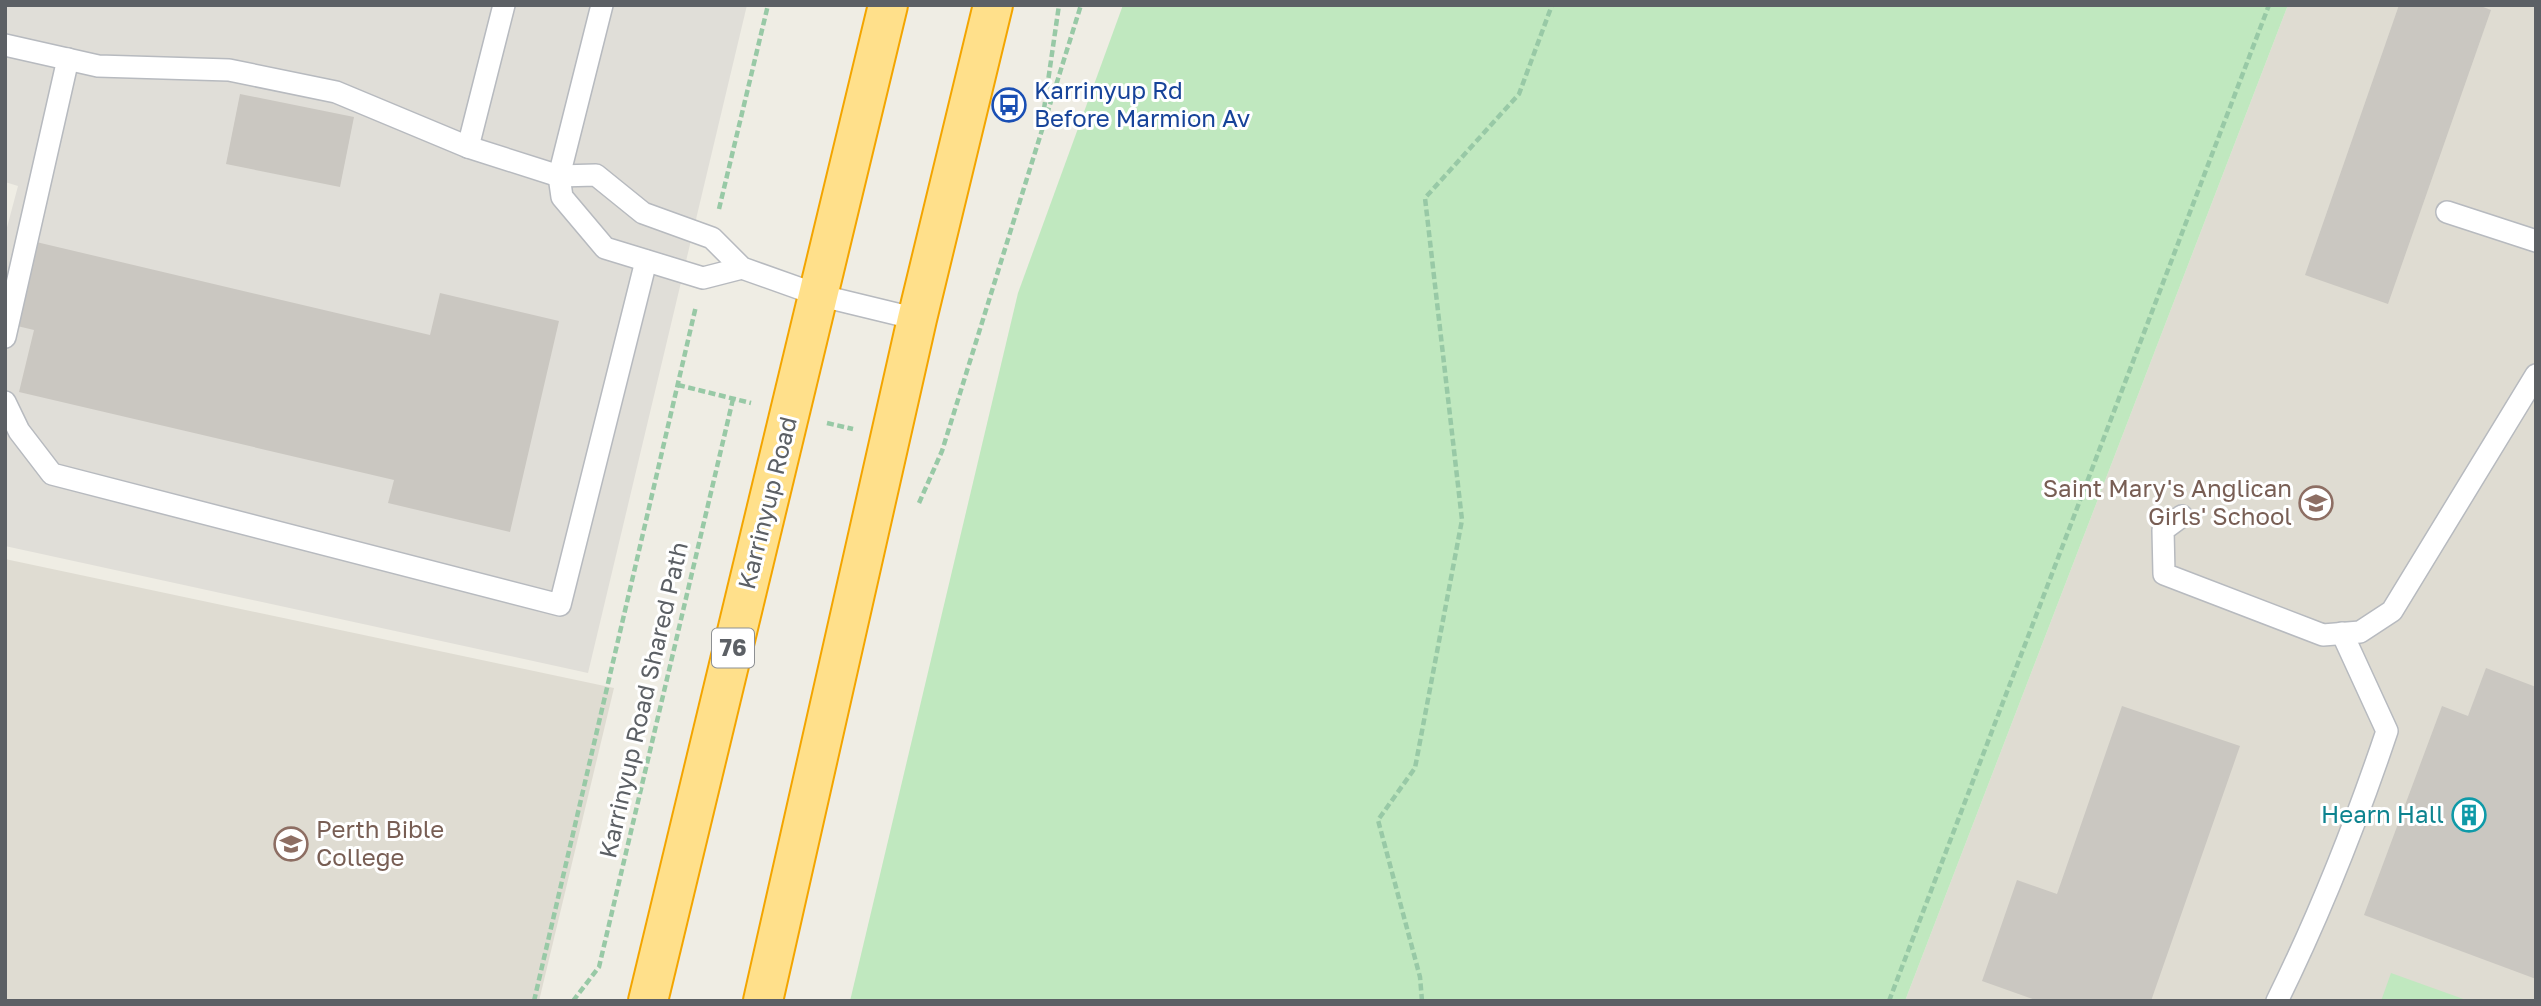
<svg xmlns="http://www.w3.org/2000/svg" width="2541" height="1006" font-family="'Golos Text',sans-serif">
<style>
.industrial{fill:#e0ded8}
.education{fill:#dfdcd2}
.green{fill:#c0e8bf}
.building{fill:#cac7c1}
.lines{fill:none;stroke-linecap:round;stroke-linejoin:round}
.lane-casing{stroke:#b7babf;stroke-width:24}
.highway-casing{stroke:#f3a500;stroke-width:42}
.path{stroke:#98c9a6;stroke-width:4.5;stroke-dasharray:7 3.5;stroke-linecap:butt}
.lane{stroke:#fff;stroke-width:21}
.highway{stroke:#ffe08b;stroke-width:38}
.labels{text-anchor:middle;stroke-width:6;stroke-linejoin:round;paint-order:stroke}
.shield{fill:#fff;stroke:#8d9093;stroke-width:2}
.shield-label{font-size:23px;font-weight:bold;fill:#5c6065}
.transit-label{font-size:24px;fill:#164399;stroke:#fff;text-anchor:start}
.education-label{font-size:24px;fill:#785e54;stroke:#fff;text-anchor:end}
.street-label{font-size:24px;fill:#5c6065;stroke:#fff}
.culture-label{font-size:24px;fill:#0d838f;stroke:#fff;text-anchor:end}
</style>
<rect width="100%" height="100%" fill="#efede4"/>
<path class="industrial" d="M5 5H747L588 673 5 546V235L18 186 5 182Z"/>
<g class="education">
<path d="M2288 5H2536V1001H1905Z"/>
<path d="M5 559 614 688 539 1001H5Z"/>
</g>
<g class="green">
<path d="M1123 5H2288L1905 1001H850L1018 293Z"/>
<path d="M2391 973 2469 1001H2381Z"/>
</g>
<g class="building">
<path d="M2399 5H2478L2491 10 2388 304 2305 275Z"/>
<path d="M240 94 354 117 340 187 226 164Z"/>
<path d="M32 241 430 335 440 293 559 321 510 532 388 503 394 480 19 392 34 330 13 325Z"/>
<path d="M2486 668 2536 687V979L2364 915 2442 706 2468 716Z"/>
<path d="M2122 706 2240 746 2151 1001H2038L1982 981 2017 880 2057 894Z"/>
</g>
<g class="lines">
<defs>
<g id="lane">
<path d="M602 5 559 176 562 197 605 248 703 278 742 268"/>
<path d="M5 45 98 66 229 70 336 92 468 147 559 176 596 175 643 213 712 238 742 268 818 295 917 319"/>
<path d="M468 147 504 5"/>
<path d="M2447 212 2536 241"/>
<path d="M5 337 68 59"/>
<path d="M5 402 19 431 52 474 560 605 646 261"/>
<path d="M2182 516 2163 530 2164 574 2323 635 2360 632 2392 611 2536 375"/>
<path d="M2277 1001C2320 914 2356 823 2387 731L2342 633"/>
</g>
<g id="highway">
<path d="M648 1001 888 5"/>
<path d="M763 1001 917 319 993 5"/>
</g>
</defs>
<use href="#lane" class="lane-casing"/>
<use href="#highway" class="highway-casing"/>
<g class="path">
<path d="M1044 109 1059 5"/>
<path d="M719 209 768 5"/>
<path d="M678 385 751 403"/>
<path d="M827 423 853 429"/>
<path d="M919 503 942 451 1081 5"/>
<path d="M534 1001 696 306"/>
<path d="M573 1001 599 967 733 399"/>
<path d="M1422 1001 1420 977 1378 820 1415 768 1462 520 1425 198 1519 94 1552 5"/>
<path d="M1889 1001 2269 5"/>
</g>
<use href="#lane" class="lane"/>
<use href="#highway" class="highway"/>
</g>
<defs>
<symbol id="bus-ring" viewBox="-11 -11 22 22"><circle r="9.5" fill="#fff" stroke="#1a4fb4" stroke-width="1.5"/><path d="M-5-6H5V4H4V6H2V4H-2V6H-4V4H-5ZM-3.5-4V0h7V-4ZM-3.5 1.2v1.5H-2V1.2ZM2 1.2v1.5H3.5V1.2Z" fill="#1a4fb4"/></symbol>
<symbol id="school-ring" viewBox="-11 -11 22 22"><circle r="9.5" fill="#fff" stroke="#8d6e63" stroke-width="1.5"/><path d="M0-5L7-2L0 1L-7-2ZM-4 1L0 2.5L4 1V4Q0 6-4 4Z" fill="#8d6e63"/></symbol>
<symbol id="building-ring" viewBox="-11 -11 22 22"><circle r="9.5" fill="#fff" stroke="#0f9aa8" stroke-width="1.5"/><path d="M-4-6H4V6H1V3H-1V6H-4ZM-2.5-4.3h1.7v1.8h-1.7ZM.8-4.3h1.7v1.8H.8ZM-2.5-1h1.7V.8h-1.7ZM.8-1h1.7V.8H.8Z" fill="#0f9aa8"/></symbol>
<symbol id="university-ring" viewBox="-11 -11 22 22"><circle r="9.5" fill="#fff" stroke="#8d6e63" stroke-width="1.5"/><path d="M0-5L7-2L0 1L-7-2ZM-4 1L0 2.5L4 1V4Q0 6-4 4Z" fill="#8d6e63"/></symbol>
</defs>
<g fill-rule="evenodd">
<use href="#bus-ring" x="990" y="86" width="38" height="38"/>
<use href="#school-ring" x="2297" y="484" width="38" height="38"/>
<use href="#building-ring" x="2450" y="796" width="38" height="38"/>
<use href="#university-ring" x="272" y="825" width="38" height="38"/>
</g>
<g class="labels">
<rect class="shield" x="712" y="628.5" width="42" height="39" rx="5"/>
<g class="shield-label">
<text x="733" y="656">76</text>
</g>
<g class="transit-label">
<text x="1034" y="99">Karrinyup Rd<tspan x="1034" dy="28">Before Marmion Av</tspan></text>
</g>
<g class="education-label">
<text x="2292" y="497">Saint Mary's Anglican<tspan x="2292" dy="28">Girls' School</tspan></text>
<text x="316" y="838" text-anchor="start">Perth Bible<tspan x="316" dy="28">College</tspan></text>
</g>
<g class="street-label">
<text transform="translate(768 503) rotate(-76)" y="8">Karrinyup Road</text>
<text transform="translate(644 700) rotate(-77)" y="8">Karrinyup Road Shared Path</text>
</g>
<g class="culture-label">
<text x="2444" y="823">Hearn Hall</text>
</g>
</g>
<rect width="2541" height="1006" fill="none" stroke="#5c6065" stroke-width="14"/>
</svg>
